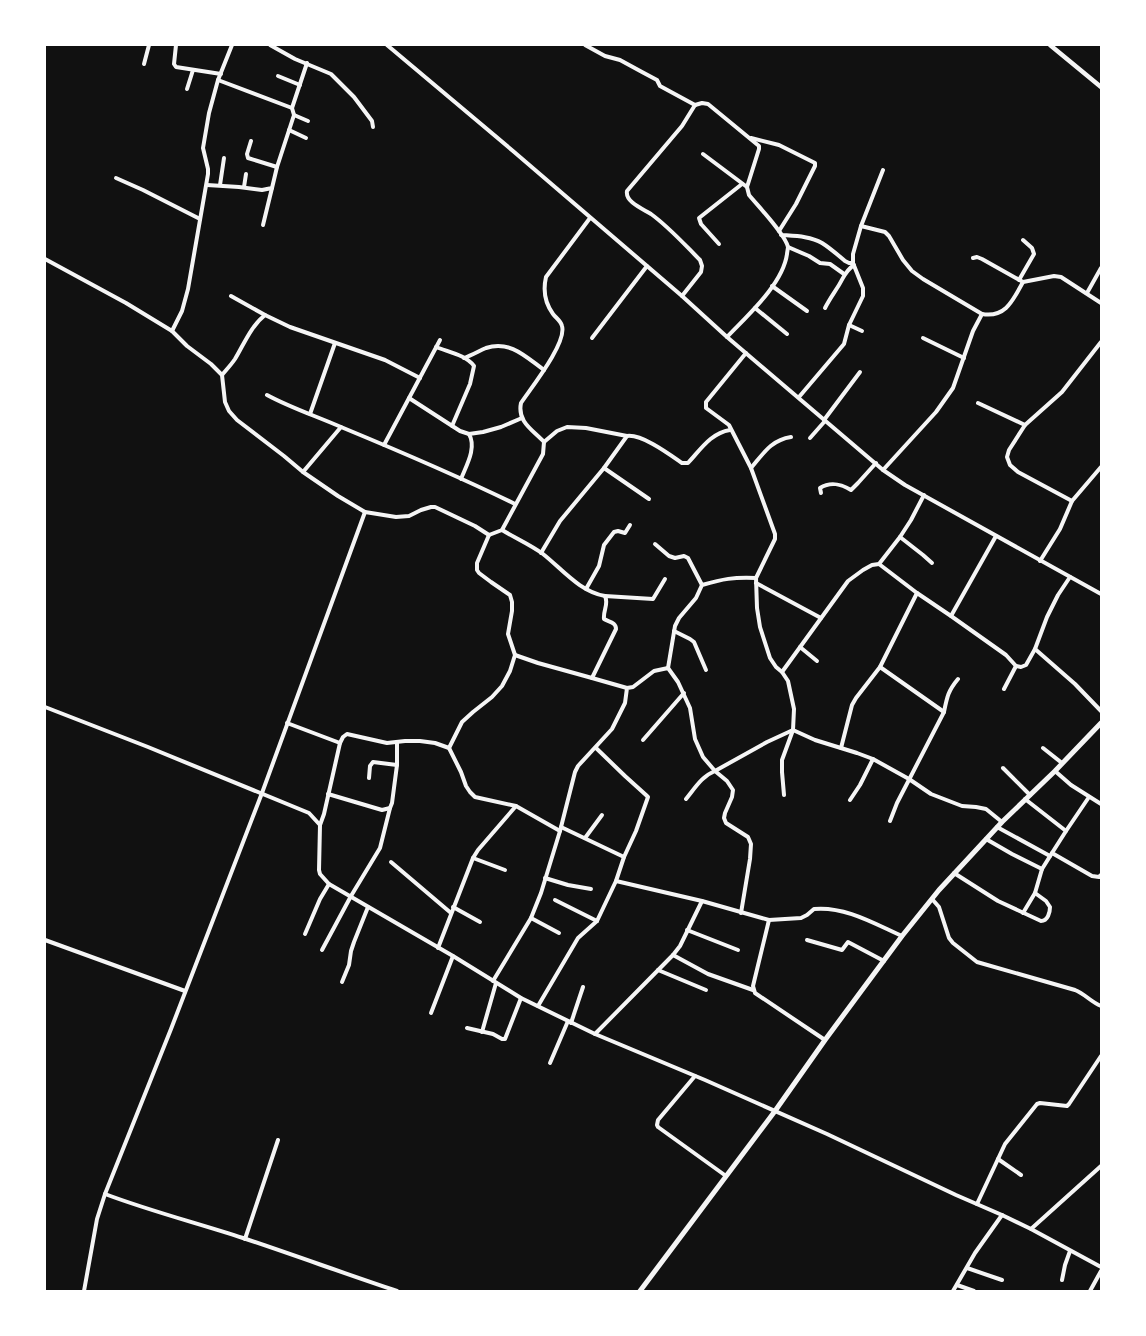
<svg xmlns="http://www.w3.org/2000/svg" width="1146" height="1336" font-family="Literata,serif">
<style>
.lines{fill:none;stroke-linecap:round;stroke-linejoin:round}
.minor{stroke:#f5f5f5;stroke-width:4}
.tertiary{stroke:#f5f5f5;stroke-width:4.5}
.secondary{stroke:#f5f5f5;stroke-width:5}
</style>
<rect width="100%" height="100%" fill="#111"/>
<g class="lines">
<g class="minor">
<path d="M176 45 174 64 176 67 221 74"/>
<path d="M270 45 295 59 331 74 354 97 372 121 373 127"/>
<path d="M387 45 513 151 682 296 727 337 883 470 905 485 1101 594"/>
<path d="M585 45 605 56 620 60 642 72 657 80 660 86 695 105"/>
<path d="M144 64 149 45"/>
<path d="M278 76 300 85"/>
<path d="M187 89 193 70"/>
<path d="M695 105 702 103 708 104 759 146V149L747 187"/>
<path d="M292 108 307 63"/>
<path d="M294 115 308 121"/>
<path d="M289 130 306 138"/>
<path d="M751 138 779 145 815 163V166L796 204 779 231"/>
<path d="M251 141 247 154 248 158 277 167"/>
<path d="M703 154 747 187 749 195C758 206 785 234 788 247 788 248 787 253 787 254 783 284 747 316 727 337"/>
<path d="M116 178 143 190 200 219"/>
<path d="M207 185 239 187 262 190 272 188 277 167 294 115 292 108 218 80"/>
<path d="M220 185 224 158"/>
<path d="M244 187 246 174"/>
<path d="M263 225 272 188"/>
<path d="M861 226 885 232 889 236 903 260 912 271 923 279 982 314"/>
<path d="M781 235C795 236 810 236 822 243 830 248 838 255 845 261L849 263H853"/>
<path d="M719 244 701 224 699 218 742 184"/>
<path d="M788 247 809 256 820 263 830 264 844 274"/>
<path d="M973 258 977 257 982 259 1023 282"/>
<path d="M45 259 126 303 172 331 187 346 211 364 222 375 225 402 229 411 237 420 284 456 303 472 338 496 365 512 396 517 409 516 421 510 431 507H435L475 526 489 535 502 530 543 454 544 442C533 430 517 422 521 403 531 388 567 343 562 326 561 321 556 318 553 314 545 303 543 290 546 277L590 218"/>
<path d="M1019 280 1034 254 1032 248 1023 240"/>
<path d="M772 286 807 311"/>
<path d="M1087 293 1101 268"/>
<path d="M231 296 265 315"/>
<path d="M682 296 701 272 702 266 700 260C684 244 669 227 651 214 643 209 625 202 627 191L682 126 695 105"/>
<path d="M755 308 787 334"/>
<path d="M825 308C829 300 834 293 839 285 844 277 845 271 854 265"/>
<path d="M849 325 862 331"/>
<path d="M172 331 182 311 188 289 208 174V169L203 148 209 113 218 80 232 45"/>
<path d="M592 338 647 266"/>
<path d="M923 338 964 358"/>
<path d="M436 347C448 352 466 355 474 366L470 384 452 426"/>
<path d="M746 353 706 402V408L729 425 751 468 775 534V539L756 578 757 608 760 627 770 658 776 667 782 672 788 681 794 709 793 730 815 740 857 753 873 759 909 779 931 794 962 806 976 807 986 809 1002 822"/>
<path d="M464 358C472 355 479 351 486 348 510 340 526 357 544 370"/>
<path d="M222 375C226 370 231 365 235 359 244 344 251 326 265 315L290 327 385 360 420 378"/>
<path d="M267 395C291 408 316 416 341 427 399 451 458 476 515 504"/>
<path d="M799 397 844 344 849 325 863 296V288L853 263V254L861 226 883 170"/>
<path d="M409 398 460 431 469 434 483 432 501 427 522 418"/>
<path d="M978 403 1025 425"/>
<path d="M310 414 335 343"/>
<path d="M824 420 860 372"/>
<path d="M810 438 825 421"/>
<path d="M544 442 557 431 567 427 586 428 627 436"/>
<path d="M384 445 440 340"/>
<path d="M604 468 649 499"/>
<path d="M751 468C763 454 771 440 791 437"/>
<path d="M883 470 936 412 953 388 973 331 982 314C1006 318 1013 300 1023 282L1054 276 1061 277 1101 303"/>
<path d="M303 472 341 427"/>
<path d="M461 479C466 466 477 448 469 434"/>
<path d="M821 493 820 488C831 481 841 484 851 490L858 483 876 463"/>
<path d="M1072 501 1018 472 1010 465 1007 457 1009 450 1025 425 1062 392 1101 342"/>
<path d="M502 530C515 538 531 545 543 554 562 569 580 592 605 596 609 604 603 610 604 619 609 622 616 622 616 629L592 678 538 663 515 655"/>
<path d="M900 537 923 555 932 563"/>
<path d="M655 544 669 556 675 558 684 556 688 558 702 585"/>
<path d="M541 553 560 521 604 468 627 436C642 434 669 454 682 463H688C701 449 711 433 730 430"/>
<path d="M1040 561 1060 529 1072 501 1101 467"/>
<path d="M879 564 917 593 951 616 1006 655 1016 666 1021 667 1026 665 1035 649 1047 617 1058 595 1070 577"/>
<path d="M756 583 821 618"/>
<path d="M586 589 599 566 604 545 614 532 618 531 625 533 630 525"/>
<path d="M605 596 653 599 665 579"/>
<path d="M951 616 996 536"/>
<path d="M674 631 690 639 694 642 706 670"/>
<path d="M800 647 817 661"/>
<path d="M1035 649 1075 684 1101 711"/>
<path d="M880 667 944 712"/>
<path d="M668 668 675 626 679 618 696 598 702 585C723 579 733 577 756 578"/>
<path d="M782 672 848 581 863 570 872 565 879 564 900 537 911 520 924 495"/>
<path d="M592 678 627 688"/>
<path d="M1004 689 1016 666"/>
<path d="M45 707 148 747 309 813 320 825"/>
<path d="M287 723 340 743"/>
<path d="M643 740 684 693"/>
<path d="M449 748 462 722 473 712 492 697 502 686 510 671 515 655 508 634 512 611V602L510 595 491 582 479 573 477 570V563L489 535"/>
<path d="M841 748 852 705 856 698 880 667 917 593"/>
<path d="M1043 748 1062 763"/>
<path d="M1003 768 1030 795"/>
<path d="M1055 771 1071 785 1101 804"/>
<path d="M369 778 370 766 373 762 397 765"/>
<path d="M328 794 382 810 390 808 392 803 397 765V742"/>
<path d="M784 795 782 772V760L793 730"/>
<path d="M686 799C695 788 702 776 715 771L767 742 793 730"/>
<path d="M1025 799 1066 831 1052 853 1092 876 1099 877 1101 875"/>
<path d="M850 800 860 785 873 759"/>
<path d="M890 821 897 803 944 712C947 697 948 691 958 679"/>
<path d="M561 827 624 857"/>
<path d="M997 827 1050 856"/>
<path d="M560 831 516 806 475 797 470 792 466 786 461 772 449 748 435 743 420 741H405L387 743 347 734 343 737 340 743 324 814 320 825 319 870 320 874 329 884 453 956 521 998 595 1034 705 1080 827 1134 956 1195 1002 1215 1031 1229 1101 1267"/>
<path d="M1066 831 1089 797"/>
<path d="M585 838 602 815"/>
<path d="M986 839 1012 854 1042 869"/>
<path d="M473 858 505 870"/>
<path d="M391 862 451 913"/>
<path d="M954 873 998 901 1041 921C1048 921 1050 912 1050 907L1046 901 1035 893"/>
<path d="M545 878 568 885 591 889"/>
<path d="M616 881 702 901 769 920 801 918 807 915 814 909C845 906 875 924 902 936"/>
<path d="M932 899 939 907 949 938 953 943 977 962 1075 990C1085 994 1091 1002 1101 1006"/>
<path d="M555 900 597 921"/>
<path d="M453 907 480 922"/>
<path d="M1023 913 1035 893 1042 869 1052 853"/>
<path d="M531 918 559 933"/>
<path d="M769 920 753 986 755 993 825 1040"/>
<path d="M687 930 738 950"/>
<path d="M305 934 320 899 329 884"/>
<path d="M45 940 185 991"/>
<path d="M807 940 842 950 848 942 884 961"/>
<path d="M438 948 473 858 478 850 516 806"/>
<path d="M322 950 351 896 380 848 390 808"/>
<path d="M673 955 708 974 753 990"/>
<path d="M658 970 706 990"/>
<path d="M493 981 531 918 541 893 560 831 575 772 578 766 612 729 625 703 627 688 633 687 654 671 668 668 678 682 690 708 695 739 703 757 715 771 727 781 733 790 732 797 725 813 724 818 726 823 748 837 751 844 750 859 741 913"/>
<path d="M342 982 349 965 351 951 354 942 368 907"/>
<path d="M538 1006 578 938 597 921 616 881 624 857 636 831 648 797 646 795 625 776 596 748"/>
<path d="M431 1013 453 956"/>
<path d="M571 1023 583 987"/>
<path d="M467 1028 493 1034 502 1039H505L521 998"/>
<path d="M482 1032 496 983"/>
<path d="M595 1034 673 955 680 946 702 901"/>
<path d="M550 1063 568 1021"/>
<path d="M695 1076 658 1120 657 1125 658 1127 726 1176"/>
<path d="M998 1159 1021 1175"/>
<path d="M105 1194 171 1029 262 793 365 512"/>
<path d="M977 1204 1005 1144 1037 1104 1040 1103 1067 1106 1069 1104 1101 1056"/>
<path d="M1031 1229 1101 1166"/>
<path d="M245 1239 278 1140"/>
<path d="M967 1268 1002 1280"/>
<path d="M1062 1280 1065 1265 1070 1251"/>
<path d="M957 1285 974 1291"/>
<path d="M84 1291 97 1219 105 1194C150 1211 197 1223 243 1238 294 1255 346 1274 397 1291"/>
<path d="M953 1291 975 1253 1002 1215"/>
<path d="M1090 1291 1101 1271"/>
</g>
<path class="tertiary" d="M1050 45 1101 87"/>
<path class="secondary" d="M640 1291 775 1111 825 1040 902 936 939 890 1002 822 1055 771 1101 723"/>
</g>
<rect width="1146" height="1336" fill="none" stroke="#ffffff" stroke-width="92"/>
</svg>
